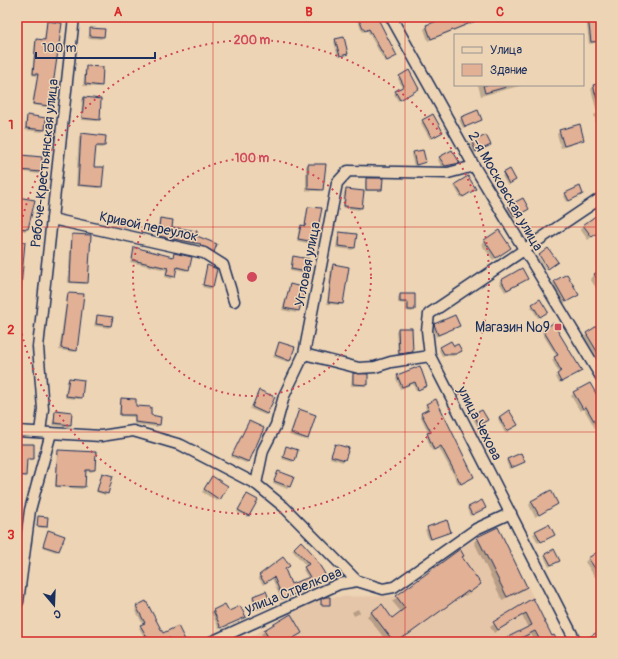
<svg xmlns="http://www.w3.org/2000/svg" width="618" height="659" font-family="Pangolin,sans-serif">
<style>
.built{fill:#e6c6a8}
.shadow{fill:#0003}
.building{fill:#e2b094;stroke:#1b2f5e}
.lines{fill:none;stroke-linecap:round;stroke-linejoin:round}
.minor-casing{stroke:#1b2f5e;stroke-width:13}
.minor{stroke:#edd4b4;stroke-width:10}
.grid{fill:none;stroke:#d62828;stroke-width:1;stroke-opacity:0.55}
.ring{fill:none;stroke:#d1495b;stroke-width:2;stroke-dasharray:2 4}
.poi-dot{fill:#d1495b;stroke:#edd4b4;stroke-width:1.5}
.labels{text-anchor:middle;stroke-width:3;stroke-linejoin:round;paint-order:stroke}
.street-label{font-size:14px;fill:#1b2f5e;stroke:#edd4b4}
.poi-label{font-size:14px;fill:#1b2f5e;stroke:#edd4b4;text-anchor:end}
.centre{fill:#d1495b;stroke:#edd4b4;stroke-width:2}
.ring-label{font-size:12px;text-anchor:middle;font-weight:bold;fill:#d1495b;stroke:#edd4b4;stroke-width:3;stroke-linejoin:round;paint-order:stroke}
.neatline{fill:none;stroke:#d62828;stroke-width:1.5}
.grid-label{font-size:13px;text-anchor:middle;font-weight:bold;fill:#d62828}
</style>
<rect width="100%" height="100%" fill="#edd4b4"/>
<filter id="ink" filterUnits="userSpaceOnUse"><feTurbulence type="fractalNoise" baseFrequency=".025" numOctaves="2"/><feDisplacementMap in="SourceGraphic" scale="8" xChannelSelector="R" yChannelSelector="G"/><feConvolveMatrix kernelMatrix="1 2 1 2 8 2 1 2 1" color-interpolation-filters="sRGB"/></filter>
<g filter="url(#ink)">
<path class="built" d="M498 527 551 633 532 642H241L321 597 396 596 477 537Z"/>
<g class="shadow">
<path d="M355 17H375L394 57 385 62 367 30 363 32Z"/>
<path d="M451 17H479L480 19 477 21 428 41 424 29 427 26Z"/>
<path d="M586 17H601V42L589 44Z"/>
<path d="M48 22 61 24 58 55 55 57 49 105 47 107 32 105 37 76 32 75 35 42 37 40 44 41 46 24Z"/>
<path d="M91 29 103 37 101 39 88 38Z"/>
<path d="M336 40 347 53 345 55 338 57 334 42Z"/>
<path d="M87 67 101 85 99 87 83 86 85 69Z"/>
<path d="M399 77 418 89 398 101 394 94 403 88 398 79Z"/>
<path d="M601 84V139L600 140 594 115 597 113 591 89 594 86Z"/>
<path d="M478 85H523L481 96Z"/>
<path d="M84 98 99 119 97 121 81 120 82 100Z"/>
<path d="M478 111 481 120 463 128 459 120Z"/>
<path d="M432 115 442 132 430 139 421 123Z"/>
<path d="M28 117 45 118 44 130 42 132 25 130 26 118Z"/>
<path d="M560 131 583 139 580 142 561 148 557 134Z"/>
<path d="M81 135 104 146 102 148 95 147 93 168 101 186 99 188 76 186 79 136Z"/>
<path d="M473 142 490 145 474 153 471 144Z"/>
<path d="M423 151 425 162 414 166 411 155Z"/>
<path d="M22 156 40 172 38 174 18 171 20 158Z"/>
<path d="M440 158 459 163 442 168 438 160Z"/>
<path d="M308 165 322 189 320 191H306V166Z"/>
<path d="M510 170 513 181 507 185 502 176Z"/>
<path d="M367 179 381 189 379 191H365V181Z"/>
<path d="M456 184 472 190 461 198 454 186Z"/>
<path d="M579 187 580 195 567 202 564 196Z"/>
<path d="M346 190 361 208 359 210 343 208 344 192Z"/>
<path d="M17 198 27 229 25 231 17 230Z"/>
<path d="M509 207 526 211 513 218 507 209Z"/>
<path d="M309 208 314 242 312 244 297 241 299 228 304 227 307 210Z"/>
<path d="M601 213V230L588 240 580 229Z"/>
<path d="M161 219 171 228 195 236 214 250 196 243 195 244 197 245 156 237 159 221Z"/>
<path d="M340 233 354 248 352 250 336 248 338 235Z"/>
<path d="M73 235 87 282 85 284 68 283 71 237Z"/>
<path d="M485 241 507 251 493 260 481 244Z"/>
<path d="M135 249 172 258 175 254 188 269 186 271 176 269 172 279 165 277 166 270 130 262Z"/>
<path d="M293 257 306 272 304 274 290 271Z"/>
<path d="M538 257 547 269 546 270 537 258Z"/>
<path d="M207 266 212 287 210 289 202 287Z"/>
<path d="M333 266 343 303 341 305 327 304 331 267Z"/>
<path d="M601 270V295L590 279Z"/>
<path d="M501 280H525L505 292 499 282Z"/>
<path d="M554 282 577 295 562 305 551 285Z"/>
<path d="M290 285 303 288 296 313 282 310Z"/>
<path d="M69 294 76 350 74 352 59 350 67 296Z"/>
<path d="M17 295H18L17 305Z"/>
<path d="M400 295H414V310L412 312 406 311V304L398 303V297Z"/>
<path d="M540 300 545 313 538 318 531 307Z"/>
<path d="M97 316 110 326 109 328 94 326Z"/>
<path d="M435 325 458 326 436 337 433 328Z"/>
<path d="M398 329 412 352 410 354 398 356 396 331Z"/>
<path d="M544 331 579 372 559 383 556 377 559 373 552 360 557 357 542 333Z"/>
<path d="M587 334H601V363L584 337Z"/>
<path d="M279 343 290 360 288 362 273 357Z"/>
<path d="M453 347 461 351 453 356H442L439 350 441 348Z"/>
<path d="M353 374 367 384 365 386H351L352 376Z"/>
<path d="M398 376 426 386 416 391 413 384 400 389 396 378Z"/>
<path d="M69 379 81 397 79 399 65 398 67 381Z"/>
<path d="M259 392 267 414 265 415 250 409Z"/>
<path d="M574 393 601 404V439L584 409 580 411 571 396Z"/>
<path d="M122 399 135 407 159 425 157 427 134 424V417L119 416 120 401Z"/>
<path d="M427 405 471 479 459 485 439 448 432 451 426 436 429 434 420 415 427 411 425 407Z"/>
<path d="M299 410 307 439 305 440 289 435Z"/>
<path d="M56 411 71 413 70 425 68 427 52 425Z"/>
<path d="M482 411 487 420 477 426 472 417Z"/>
<path d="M500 417 517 425 505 433 498 419Z"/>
<path d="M247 425 248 462 246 463 231 457Z"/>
<path d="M17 444 33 445V459L26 461 25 475 23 477 17 476Z"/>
<path d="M335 445 348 449 343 462 330 458Z"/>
<path d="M287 447 294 460 292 462 282 459Z"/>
<path d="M59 451 94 470 92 472 85 471 84 487 82 489 55 487 57 453Z"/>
<path d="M508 459 523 462 509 469 506 461Z"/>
<path d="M278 473 289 487 287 489 273 483Z"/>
<path d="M102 474 107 493 105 495 96 492Z"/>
<path d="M210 479 219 499 217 501 202 492Z"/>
<path d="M247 495 248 515 247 517 237 512Z"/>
<path d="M532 501 557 504 535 517 529 505Z"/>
<path d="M469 507 485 508 470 516 467 509Z"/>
<path d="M39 517 46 526 44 528 36 527Z"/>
<path d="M446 521 450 531 429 540 425 530Z"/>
<path d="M549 525 552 536 538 543 533 534Z"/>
<path d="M49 531 58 550 56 552 42 547Z"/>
<path d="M478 537 526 587 522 591 502 600 474 542Z"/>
<path d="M301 542 324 574 303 587 304 590 302 592 281 600 272 578 263 585 258 577 284 570 290 586 308 578 303 570 307 567 292 550Z"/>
<path d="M459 551 461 558 476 588 465 596 463 594 397 642H387L367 616 381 605 392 619 401 612 392 601Z"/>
<path d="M546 554 559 561 549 567 544 556Z"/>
<path d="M601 556V577L597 580 585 562 588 559Z"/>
<path d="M254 597 270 604 256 610 252 599Z"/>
<path d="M532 599 552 637 557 642H535L531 634 515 642H500L528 628 522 616 494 633 490 627Z"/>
<path d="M137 607 163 634 183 642H169L168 639 162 642H147L139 628 143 625 135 609Z"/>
<path d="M358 609 360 613 354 616 352 612Z"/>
<path d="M213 611 228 613 244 617 219 629 211 612Z"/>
<path d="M265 631 301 633 288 642H266L261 634Z"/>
<path d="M601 631V642H590L588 640 590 638Z"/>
</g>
<g class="building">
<path d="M357 17H377L397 56 387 61 369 29 365 31Z"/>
<path d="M448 17H485L431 39 426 25Z"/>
<path d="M588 17H601V41L591 42Z"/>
<path d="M47 21 62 23 50 106 33 104 38 74H33L36 39 45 40Z"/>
<path d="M90 28 105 29 104 37 90 36Z"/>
<path d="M344 37 348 54 340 56 335 39Z"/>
<path d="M86 66 103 67 102 86 85 84Z"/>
<path d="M409 70 419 89 400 100 395 91 404 86 399 76Z"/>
<path d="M601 83V106H599L593 85Z"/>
<path d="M483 85H505L506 87 485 93Z"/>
<path d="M84 97 101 99 100 120 82 118Z"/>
<path d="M478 110 482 120 465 127 461 117Z"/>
<path d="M433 114 443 132 432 138 422 120Z"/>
<path d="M27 115 46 118 45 130 26 128Z"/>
<path d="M580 124 584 140 564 146 559 130Z"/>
<path d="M81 133 106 136 105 146H96L94 167H104L102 187 78 185Z"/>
<path d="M486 135 491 145 476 152 472 142Z"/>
<path d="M423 150 426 162 416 165 413 152Z"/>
<path d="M452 150 460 163 445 166 439 157Z"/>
<path d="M21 155 42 157 41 172 19 170Z"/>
<path d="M308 164H326L323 190 308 189Z"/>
<path d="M510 169 516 180 509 184 503 173Z"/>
<path d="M468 176 476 189 463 197 455 184Z"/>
<path d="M366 178H383L382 190H366Z"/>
<path d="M580 186 583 194 569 201 565 193Z"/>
<path d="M346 189 364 191 362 208 344 206Z"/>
<path d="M17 197 35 200 28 229 17 228Z"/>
<path d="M523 198 529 209 515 217 508 206Z"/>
<path d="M308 207 322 208 315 242 298 239 301 225 305 226Z"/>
<path d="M601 212V230L592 237 583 225Z"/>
<path d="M160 218 173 220 172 227 197 231V236L217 244 214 252 200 245 201 244 158 236Z"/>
<path d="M499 230 511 248 496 258 484 240Z"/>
<path d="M339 232 357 234 355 248 338 246Z"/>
<path d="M72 234 91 235 88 283 70 282Z"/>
<path d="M17 241 25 242 21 288H17Z"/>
<path d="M134 247 173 257 174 253 192 257 189 270 177 267 175 277 166 275 168 268 132 260Z"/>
<path d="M548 248 558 262 548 269 539 255Z"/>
<path d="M293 256 309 259 307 272 291 269Z"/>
<path d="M333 264 349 267 343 304 328 302Z"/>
<path d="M207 265 217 269 213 287 203 285Z"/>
<path d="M522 268 528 279 507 290 501 280Z"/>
<path d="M601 269V285L594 274Z"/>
<path d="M567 274 579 295 566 302 554 281Z"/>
<path d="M290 284 305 288 299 311 284 308Z"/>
<path d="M68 293 84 294 77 351 61 348Z"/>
<path d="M400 294H415V310H408V302H400Z"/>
<path d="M540 299 548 312 540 317 532 304Z"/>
<path d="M97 315 113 317 111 326 96 324Z"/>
<path d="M455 315 460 326 438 335 434 324Z"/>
<path d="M553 323 582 371 561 382 557 374 561 371 554 357 558 355 543 330Z"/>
<path d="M597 326 601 332V358L586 333Z"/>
<path d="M398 328H412L413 352 399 354Z"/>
<path d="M451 341 454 346 458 344 462 351 456 354H444L440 347Z"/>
<path d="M279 342 295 347 290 361 275 355Z"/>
<path d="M420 366 427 386 418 390 415 382 402 387 397 375Z"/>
<path d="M353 373 368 374V385L353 384Z"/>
<path d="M69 378 84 380 82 398 66 396Z"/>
<path d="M590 383 601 402V433L586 407 583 409 573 392Z"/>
<path d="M259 390 275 397 267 414 252 407Z"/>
<path d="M121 398 136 399V406L151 407V415L161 417 160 425 135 422V415H120Z"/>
<path d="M436 399 474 477 461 484 441 446 434 450 427 433 431 432 421 413 429 409 426 404Z"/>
<path d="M299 409 316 415 308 439 291 433Z"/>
<path d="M55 410 72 412 71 425 54 423Z"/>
<path d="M482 410 488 420 479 425 474 414Z"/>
<path d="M509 410 518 425 507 431 499 417Z"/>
<path d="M249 421 264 428 249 462 232 455Z"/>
<path d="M17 444H34V459H27L26 476 17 475Z"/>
<path d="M335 444 349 448 345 460 331 456Z"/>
<path d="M286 446 298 450 295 461 283 457Z"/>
<path d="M58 450 96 452 95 470H86L85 487 56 486Z"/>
<path d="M521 453 525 462 511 468 507 459Z"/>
<path d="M278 471 294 477 290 487 274 481Z"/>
<path d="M102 473 113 476 108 494 97 491Z"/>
<path d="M212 476 228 486 220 500 204 489Z"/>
<path d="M551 490 558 504 539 515 531 501Z"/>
<path d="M247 494 258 500 249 516 238 510Z"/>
<path d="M482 500 486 508 472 515 468 507Z"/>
<path d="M38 516 48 517 47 527 37 526Z"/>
<path d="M447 520 451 532 431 539 427 527Z"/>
<path d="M549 524 555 535 541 542 535 531Z"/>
<path d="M498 527 527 587 507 597 477 537Z"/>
<path d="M48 530 65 536 59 551 43 546Z"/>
<path d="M301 541 312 553 325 574 304 587 305 590 283 599 274 577 265 583 259 575 283 557 290 566 285 569 291 584 310 577 304 567 309 564 294 548Z"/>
<path d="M460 549 464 556 462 557 481 584 469 593 468 591 409 634 394 642 371 612 382 604 392 618 405 608 396 596Z"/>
<path d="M554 549 560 561 551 565 545 554Z"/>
<path d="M599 551 601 554V577L588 558Z"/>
<path d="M266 591 271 604 258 609 253 596Z"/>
<path d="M325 597H330V605H321V599Z"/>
<path d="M533 598 552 636 554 635 558 642H541L535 631 513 642H498L532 625 526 613 498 630 493 622Z"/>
<path d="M146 601 163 633 178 626 186 642H172L170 638 162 642H150L140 625 145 623 136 606Z"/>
<path d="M225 604 229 611 240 606 246 617 221 628 213 610Z"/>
<path d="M291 614 302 633 287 642H271L264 630Z"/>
<path d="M601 630V642H593L589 637Z"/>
</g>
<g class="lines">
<defs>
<g id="minor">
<path d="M391 17 474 166 601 377"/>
<path d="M52 219 204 253 223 265 234 301"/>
<path d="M304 354 359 368 375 367 391 362 430 356"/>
<path d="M17 431 101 436 133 431 181 445 256 484 284 507 357 581"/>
<path d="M40 432 43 409 38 347 74 17"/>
<path d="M256 484 263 450 276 425 284 396 304 354 337 183 348 171 448 173 474 166"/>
<path d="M18 602 30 510 51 433"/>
<path d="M211 642 339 584 357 581 383 589 394 587 476 529 511 513"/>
<path d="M576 642 430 356 427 330 429 314 601 198"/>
</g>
</defs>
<use href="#minor" class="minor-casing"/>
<use href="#minor" class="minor"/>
</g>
</g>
<path class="grid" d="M213 17V642M405 17V642M17 227H601M17 432H601"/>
<g class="ring">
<circle cx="252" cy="277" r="119"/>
<path d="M17 246A237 237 0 1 1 17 308"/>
</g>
<rect class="poi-dot" x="554" y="323" width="8" height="8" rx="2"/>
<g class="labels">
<g class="street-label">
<text transform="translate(44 163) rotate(-84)" y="5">Рабоче-Крестьянская улица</text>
<text transform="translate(506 191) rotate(60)" y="5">2-я Московская улица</text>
<text transform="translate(149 226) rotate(12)" y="5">Кривой переулок</text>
<text transform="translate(307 264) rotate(-79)" y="5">Угловая улица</text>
<text transform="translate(480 423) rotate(63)" y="5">улица Чехова</text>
<text transform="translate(293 590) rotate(-22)" y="5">улица Стрелкова</text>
</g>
<g class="poi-label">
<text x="550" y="332">Магазин №9</text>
</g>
</g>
<circle cx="252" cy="277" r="6" class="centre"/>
<g class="ring-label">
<text x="252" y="44">200 m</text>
<text x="252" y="162">100 m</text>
</g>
<rect width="618" height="659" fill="none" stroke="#edd4b4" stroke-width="44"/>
<rect x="454" y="34" width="130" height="52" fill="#edd4b4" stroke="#999292"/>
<rect x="462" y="47" width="20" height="6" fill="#edd4b4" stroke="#999292"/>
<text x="490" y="54" font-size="12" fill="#1b2f5e">Улица</text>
<rect x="462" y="64" width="20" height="12" fill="#e2b094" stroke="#999292"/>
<text x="490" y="74" font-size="12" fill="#1b2f5e">Здание</text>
<g transform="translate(54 605) rotate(161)" stroke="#edd4b4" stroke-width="3" paint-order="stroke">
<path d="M0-3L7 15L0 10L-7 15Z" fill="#1b2f5e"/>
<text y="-6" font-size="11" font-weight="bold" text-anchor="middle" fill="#1b2f5e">С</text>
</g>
<path d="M36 52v6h119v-6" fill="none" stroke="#1b2f5e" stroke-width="2"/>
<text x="42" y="52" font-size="12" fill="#1b2f5e" stroke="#edd4b4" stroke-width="3" paint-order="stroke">100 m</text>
<rect x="22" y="22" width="574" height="615" class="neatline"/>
<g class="grid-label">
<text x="118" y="16">A</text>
<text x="309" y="16">B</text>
<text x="500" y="16">C</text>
<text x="11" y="129">1</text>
<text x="11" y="334">2</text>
<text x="11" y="539">3</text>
</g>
</svg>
